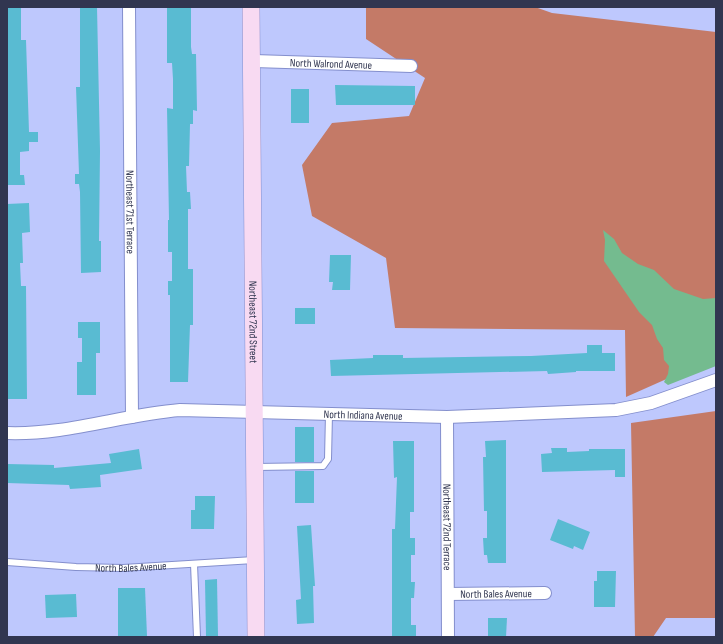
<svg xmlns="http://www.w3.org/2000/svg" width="723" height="644" font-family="'Sofia Sans Condensed',sans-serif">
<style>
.forest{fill:#c47a67}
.water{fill:#74bb8f}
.building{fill:#59bbd2}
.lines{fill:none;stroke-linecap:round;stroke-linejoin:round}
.lane-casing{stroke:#848fcd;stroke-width:8}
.street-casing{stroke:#848fcd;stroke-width:14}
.secondary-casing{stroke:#848fcd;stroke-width:18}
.lane{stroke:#fff;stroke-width:6}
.street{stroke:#fff;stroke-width:12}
.secondary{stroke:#f8daf2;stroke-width:17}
.labels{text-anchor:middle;stroke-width:3.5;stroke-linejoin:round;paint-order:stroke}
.street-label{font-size:11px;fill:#313650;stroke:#bec8fd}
</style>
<rect width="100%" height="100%" fill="#bec8fd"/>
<g class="forest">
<path d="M366 7H535L552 13 716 32V357L626 397 625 330 395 328 386 258 312 216 302 165 332 123 409 116 425 78 366 39Z"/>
<path d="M716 411V618H666L653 637H635L631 423Z"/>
</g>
<path class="water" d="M603 230 614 239 622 253 638 264 654 270 674 289 703 299 716 298V366L668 385 664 382 668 374 669 366 664 360 663 348 657 339 652 325 639 312 604 261 605 240Z"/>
<g class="building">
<path d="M7 7H21V40H26L29 132H38V142H29V151L20 152V175H24L25 185H7Z"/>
<path d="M80 7H97L100 151 99 241H101V272L81 273 80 192 79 184H75V174H79L76 87H80Z"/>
<path d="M167 7H191V47L192 54H196L197 111 193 110V124H190L189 166H186L187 192H190L191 209H188V269H193V325H190L188 382H170V295H168V281H172V252H168V220H169L167 108 173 109V79L172 63H167Z"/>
<path d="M335 85 415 86V105H336Z"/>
<rect x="291" y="89" width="18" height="34"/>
<path d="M29 203 30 232 22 233 23 263H20L21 286H26L27 399H8L7 204Z"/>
<path d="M330 255H351L350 290H332L333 282H329Z"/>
<rect x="295" y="308" width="20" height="16"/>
<path d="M78 322H100V353H96V395H77V362H82V338H78Z"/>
<path d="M587 345H602V353H615V371H576V372L548 374 547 371 331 376 330 360 373 358V355H403V358L531 356 587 353Z"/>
<rect x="295" y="427" width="19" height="35"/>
<path d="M506 440V563H488L487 555H484L483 538H487V511H484L483 457H486L485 441Z"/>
<path d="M393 441H414V512H410V538H415V555H411V582H415L414 598H411V625H416V637H392V529H395L397 477 394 478Z"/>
<path d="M551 448H567V452L589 451V449H625V477H615V470L542 472 541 454 552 453Z"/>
<path d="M139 449 142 469 100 475 101 487 70 489 69 485 7 483V464L54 465V468L111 463 109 454Z"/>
<rect x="295" y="471" width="19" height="32"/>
<path d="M195 496H215L214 529H191V510H195Z"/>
<path d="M558 519 590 532 583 550 574 546 573 549 550 540Z"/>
<path d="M311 525 315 586H313L314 623 297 624 296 600 301 599 297 526Z"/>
<path d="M597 571H616L615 607H594V581H597Z"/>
<path d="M217 579 218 636H206L205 580Z"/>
<path d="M118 588H145L147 636 118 637Z"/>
<path d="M76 594 77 617 46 618 45 595Z"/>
<path d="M488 618H507L506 637H488Z"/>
</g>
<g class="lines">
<defs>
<g id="lane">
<path d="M256 467 323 466 328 459 329 414"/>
<path id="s1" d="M7 562 76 567 123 568 254 560"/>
<path d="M194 564 197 637"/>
</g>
<g id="street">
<path id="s2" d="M129 7 132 417"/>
<path id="s3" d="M251 61 411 66"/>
<path id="s4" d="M447 417 448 637"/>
<path id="s5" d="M7 433C67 435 121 415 180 410L447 417 616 410 651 403 716 380"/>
<path id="s6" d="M448 594 545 593"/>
</g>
<g id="secondary">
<path id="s7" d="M251 7 256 637"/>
</g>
</defs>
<use href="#lane" class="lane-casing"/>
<use href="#street" class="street-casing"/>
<use href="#secondary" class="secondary-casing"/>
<use href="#lane" class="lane"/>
<use href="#street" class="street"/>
<use href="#secondary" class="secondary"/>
</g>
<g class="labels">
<g class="street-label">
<text dy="4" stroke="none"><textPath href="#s3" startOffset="80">North Walrond Avenue</textPath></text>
<text dy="4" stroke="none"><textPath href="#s2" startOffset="205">Northeast 71st Terrace</textPath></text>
<text dy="4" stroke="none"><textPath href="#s7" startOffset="315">Northeast 72nd Street</textPath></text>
<text dy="4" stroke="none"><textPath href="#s5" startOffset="358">North Indiana Avenue</textPath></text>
<text dy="4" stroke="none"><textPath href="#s4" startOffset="110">Northeast 72nd Terrace</textPath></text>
<text dy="4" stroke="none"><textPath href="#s1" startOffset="124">North Bales Avenue</textPath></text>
<text dy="4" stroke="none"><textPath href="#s6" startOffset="48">North Bales Avenue</textPath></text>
</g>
</g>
<rect width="723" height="644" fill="none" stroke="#313650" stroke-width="16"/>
</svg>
